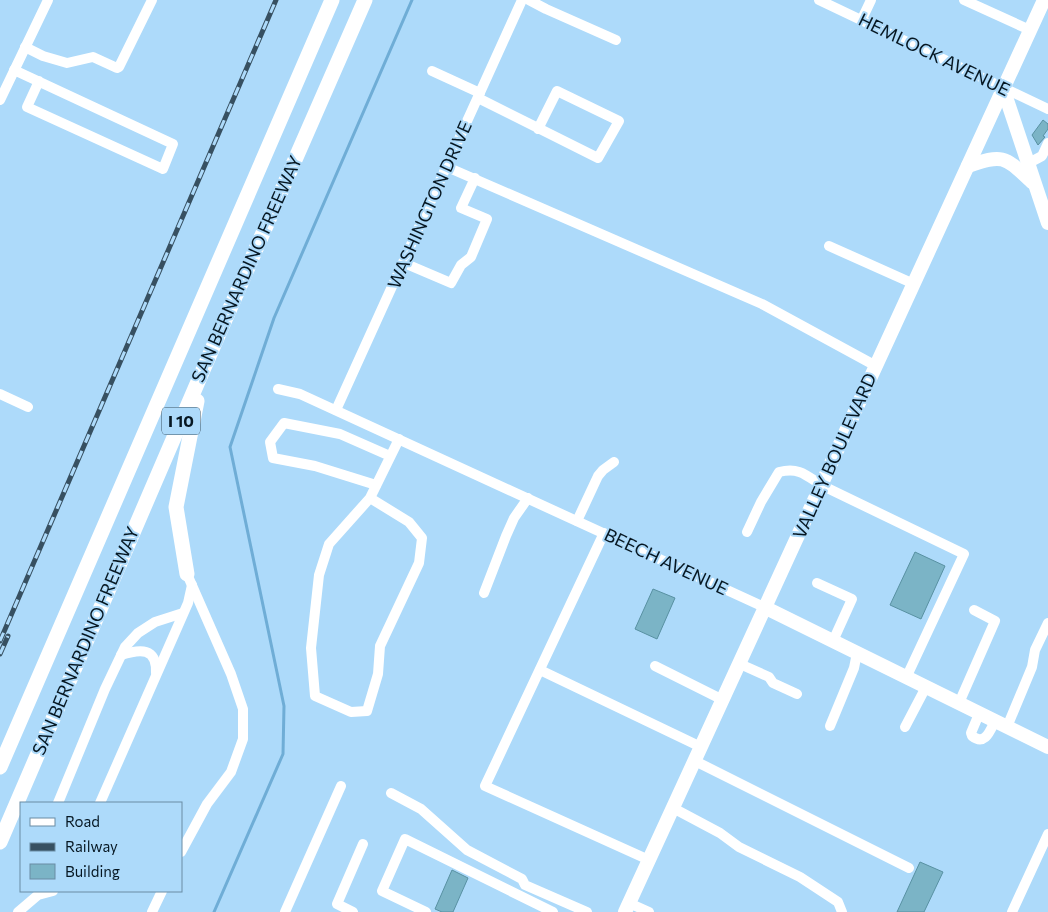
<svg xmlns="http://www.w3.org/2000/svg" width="1048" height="912" font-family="Commissioner,sans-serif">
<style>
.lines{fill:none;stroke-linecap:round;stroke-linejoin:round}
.stream{stroke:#6fadd6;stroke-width:3}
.building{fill:#7bb4c6;stroke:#5891a2}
.minor{stroke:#fff;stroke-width:10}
.major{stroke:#fff;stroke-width:14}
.highway{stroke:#fff;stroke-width:15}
.rail-casing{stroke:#375061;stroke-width:5}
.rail{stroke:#addafa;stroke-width:3;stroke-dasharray:9;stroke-linecap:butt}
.labels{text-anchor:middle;stroke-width:4;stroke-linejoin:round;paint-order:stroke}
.shield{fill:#addafa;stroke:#385263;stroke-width:1}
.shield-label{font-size:16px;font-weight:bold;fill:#061722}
.street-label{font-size:18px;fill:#061722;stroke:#addafa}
</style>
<rect width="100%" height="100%" fill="#addafa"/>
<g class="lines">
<path class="stream" d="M214 912 283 754 284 706 230 447 274 318 412 0"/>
</g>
<g class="building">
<path d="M1043 120 1048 124V129L1043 136 1045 137 1038 145 1032 135Z"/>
<path d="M915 552 945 566 921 619 890 605Z"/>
<path d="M653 589 675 598 657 639 635 629Z"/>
<path d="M920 862 943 872 924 912H897Z"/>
<path d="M452 870 468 878 453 912H442L435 909Z"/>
</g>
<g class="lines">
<g class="minor">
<path d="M529 0 546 9 616 40"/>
<path d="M819 0 1048 109"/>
<path d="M964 0 1030 30"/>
<path d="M862 19 871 0"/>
<path d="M25 47 43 56 67 63 93 57 117 68 119 67 152 0"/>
<path d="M14 70 173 144 163 169 27 107 39 81"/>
<path d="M432 71 480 93"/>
<path d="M478 98 598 158 619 121 557 91 538 129"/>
<path d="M0 100 48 0"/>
<path d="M1027 164 1042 156 1048 143"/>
<path d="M447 167 762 304 876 366"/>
<path d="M829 246 914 284"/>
<path d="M404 263 451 283 461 265 471 257 487 219 461 208 475 178"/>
<path d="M278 389 300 394 766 608"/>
<path d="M0 394 28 407"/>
<path d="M336 410 522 0"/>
<path d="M376 485 315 466 273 458 270 442 284 423 340 434 390 456"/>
<path d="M370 498 329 544 319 575 311 648 315 696 351 712 367 711 378 674 380 646 419 563 422 538 409 522 370 498 399 439"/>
<path d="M577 521 598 476 603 470 614 462"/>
<path d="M747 532 761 502 779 472C799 467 806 475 821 485L964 554 906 678"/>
<path d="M604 533 485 786 649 860"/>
<path d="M817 583 852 599 833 641"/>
<path d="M484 593 506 536 514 518 528 498"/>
<path d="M121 655C140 649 157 647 156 673"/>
<path d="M740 664 769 677 773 683 797 694"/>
<path d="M655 666 723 700"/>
<path d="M540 670 701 747"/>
<path d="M959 703 995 621 974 610"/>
<path d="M979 714 971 733 972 736C985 746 990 731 995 721"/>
<path d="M830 726 854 668 857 653"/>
<path d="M905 727 926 687"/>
<path d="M1007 727 1032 667 1035 650 1048 623"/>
<path d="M695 761 909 868"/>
<path d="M391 793 421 809 467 850 522 879 525 885 587 912"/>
<path d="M58 803 105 689 125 647 138 633 155 622 183 613"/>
<path d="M100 803 188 603 192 585"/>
<path d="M673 808 720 833 739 847 800 877 838 902 842 912"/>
<path d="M181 852 207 804 231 772 243 739V709L231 674 187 574"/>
<path d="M629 903 649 912"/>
<path d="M18 912 38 895 53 891"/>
<path d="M152 912 162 891"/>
<path d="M285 912 341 786"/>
<path d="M353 912 337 904 363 844"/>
<path d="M426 912 382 891 405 839 553 912"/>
<path d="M1012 912 1048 834"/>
</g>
<g class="major">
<path d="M1003 88 1048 223"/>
<path d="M968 166C1004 154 1004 156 1032 182"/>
<path d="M766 608 1048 747"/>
<path d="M625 912 1044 0"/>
</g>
<g class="highway">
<path d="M187 574 176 507 197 401"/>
<path d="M0 767 332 0"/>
<path d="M0 842 203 370 365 0"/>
</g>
<defs>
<g id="rail">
<path d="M0 641 276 0"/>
<path d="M0 654 8 636"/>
</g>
</defs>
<use href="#rail" class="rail-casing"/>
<use href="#rail" class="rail"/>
</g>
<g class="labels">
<rect class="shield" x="162" y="407.5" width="38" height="27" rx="4"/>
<g class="shield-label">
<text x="181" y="427">I 10</text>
</g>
<g class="street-label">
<text transform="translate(934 55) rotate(26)" y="6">HEMLOCK AVENUE</text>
<text transform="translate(430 205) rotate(-66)" y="6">WASHINGTON DRIVE</text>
<text transform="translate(247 269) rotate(-66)" y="6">SAN BERNARDINO FREEWAY</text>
<text transform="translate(835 456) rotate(-66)" y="6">VALLEY BOULEVARD</text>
<text transform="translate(666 562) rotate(25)" y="6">BEECH AVENUE</text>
<text transform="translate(86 641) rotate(-67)" y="6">SAN BERNARDINO FREEWAY</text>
</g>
</g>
<rect x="20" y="802" width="162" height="90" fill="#addafa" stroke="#6a8ca4"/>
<rect x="30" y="818" width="25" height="8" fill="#ffffff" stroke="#6a8ca4"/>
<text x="65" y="827" font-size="15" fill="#061722">Road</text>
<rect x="30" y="843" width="25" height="8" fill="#375061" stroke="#6a8ca4"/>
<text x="65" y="852" font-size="15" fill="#061722">Railway</text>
<rect x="30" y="864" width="25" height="15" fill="#7bb4c6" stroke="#6a8ca4"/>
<text x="65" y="877" font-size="15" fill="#061722">Building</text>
</svg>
